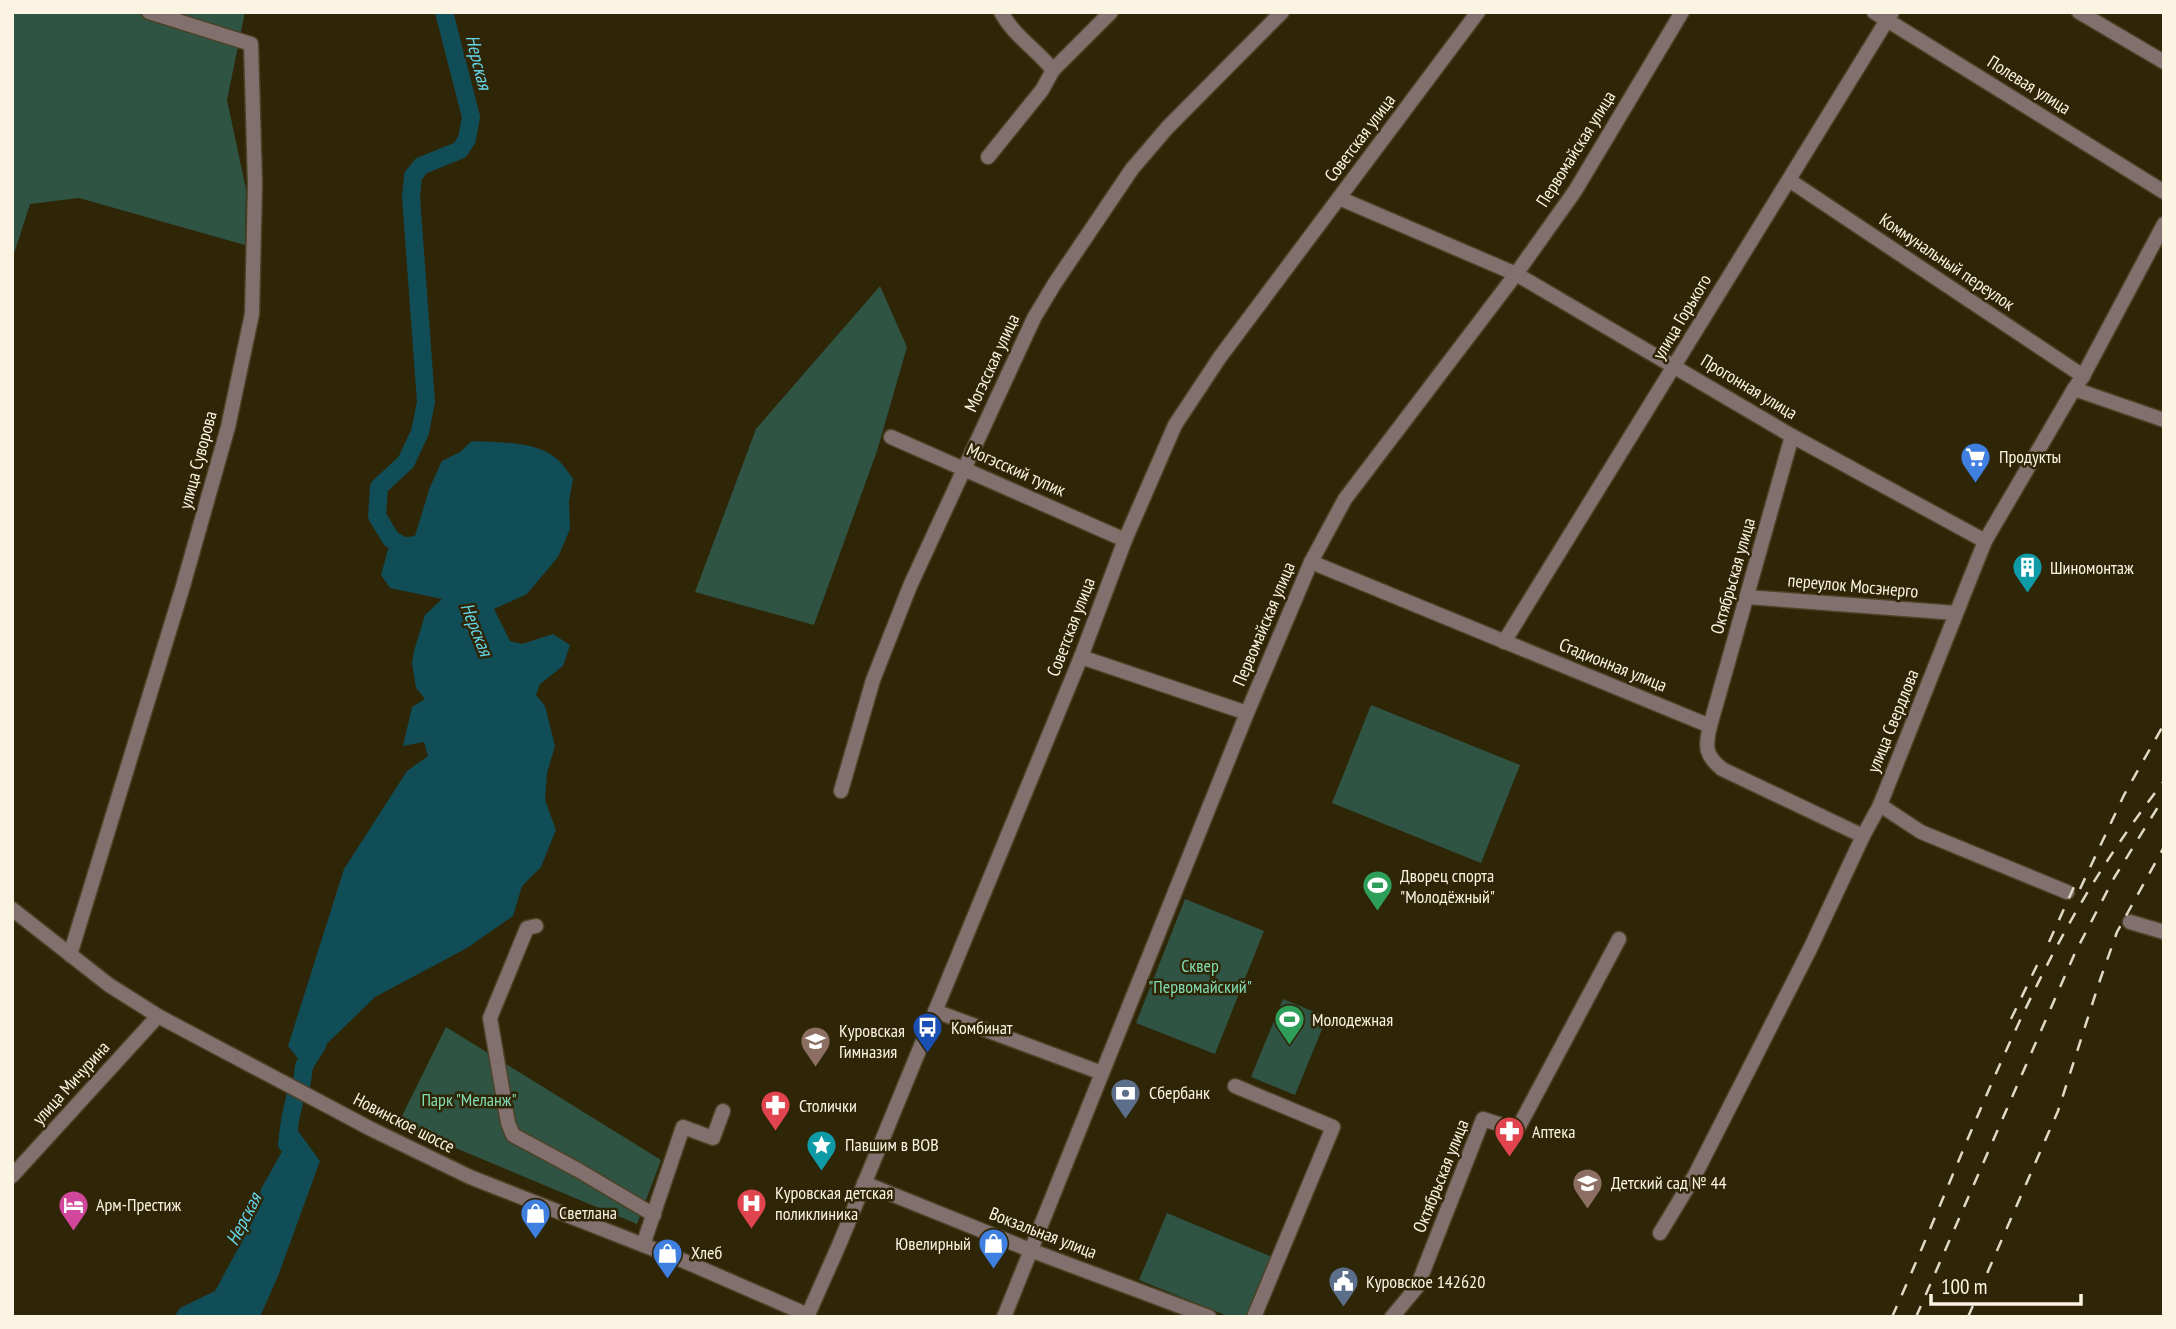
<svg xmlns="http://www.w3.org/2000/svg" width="2176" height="1329" font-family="'PT Sans Narrow',sans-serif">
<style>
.green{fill:#2f5444}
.water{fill:#114d57}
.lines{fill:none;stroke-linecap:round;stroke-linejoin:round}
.river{stroke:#114d57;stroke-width:18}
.minor-casing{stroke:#4c4226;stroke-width:17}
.minor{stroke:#81706d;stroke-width:14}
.rail{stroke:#e0d9c6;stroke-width:2.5;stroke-dasharray:12 12;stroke-linecap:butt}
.labels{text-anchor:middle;stroke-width:5;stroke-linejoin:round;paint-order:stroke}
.street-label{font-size:18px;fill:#fbf4e3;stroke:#2f2507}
.poi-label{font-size:18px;fill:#fbf4e3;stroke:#2f2507;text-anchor:start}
.park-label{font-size:18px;fill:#80ddb5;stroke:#2f2507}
.water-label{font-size:19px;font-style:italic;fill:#65d5ea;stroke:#2f2507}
</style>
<rect width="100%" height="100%" fill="#2f2507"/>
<g class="green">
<path d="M12 12H245L227 100 246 189 245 245 79 198 30 204 12 260Z"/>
<path d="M880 286 907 347 877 451 814 625 695 592 756 429Z"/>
<path d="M1371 705 1520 765 1481 863 1332 803Z"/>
<path d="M1185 899 1264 931 1215 1054 1136 1023Z"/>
<path d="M1283 999 1327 1017 1295 1095 1251 1077Z"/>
<path d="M446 1027 661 1160 637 1224 398 1124Z"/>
<path d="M1167 1213 1272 1257 1251 1317H1230L1139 1280Z"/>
</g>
<g class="water">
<path d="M472 441C499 443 538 440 559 461 564 466 569 473 573 479L569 501 570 529 558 557 527 594 494 609 510 641 522 644 553 634 570 645 563 666 540 684 536 695 545 706 555 746 547 773 545 800 556 830 541 867 522 886 513 916 467 948 375 997 304 1066 288 1046 344 869 407 771 428 756 424 742 403 746 412 707 425 699 416 688 412 663 414 651 425 615 442 599 390 588 381 575 391 539 415 536 430 487 442 461 460 452Z"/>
<path d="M290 1120 320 1161 278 1276 260 1317H174L180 1308 215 1291 251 1225 261 1189 285 1146Z"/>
</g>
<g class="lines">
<g class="river">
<path d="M412 551 391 539 377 516 379 487 406 462 420 432 426 402 411 197 413 176 421 166 460 150 467 139 471 117 444 12"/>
<path d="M287 1144 290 1120 297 1089 302 1082 304 1066 317 1045"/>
</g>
<defs>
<g id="minor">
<path d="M1874 12 2164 192"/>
<path d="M2079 12 2164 62"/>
<path d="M1053 70 1111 12"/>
<path d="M988 157 1042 90 1053 70C1037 50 1013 35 1001 12"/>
<path d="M1789 180 2083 376"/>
<path d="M1339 198 1516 274 1792 436 1985 541"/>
<path d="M2074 389 2164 420"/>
<path d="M891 437 1125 540"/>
<path d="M1311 562 1710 726C1705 747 1705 755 1722 769L1863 836"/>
<path d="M1747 597 1956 613"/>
<path d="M1504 642 1892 12"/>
<path d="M1081 657 1247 713"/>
<path d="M1710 726 1792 436"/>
<path d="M841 791 873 680 910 586 1034 318 1055 283 1132 169 1167 128 1282 12"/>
<path d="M1880 805 1921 832 2067 892"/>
<path d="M12 909 109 985 158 1016 371 1129 470 1177 684 1261 808 1315"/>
<path d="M2130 922 2164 932"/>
<path d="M536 926 527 928 490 1018 508 1123 513 1135 578 1170 654 1215"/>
<path d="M70 955 183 586 228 427 252 314 255 184 251 44 149 12"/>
<path d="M935 1011 1102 1073"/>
<path d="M1235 1086 1333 1127 1254 1317"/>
<path d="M12 1176 158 1016"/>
<path d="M864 1183 1030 1250 1209 1317"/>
<path d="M1660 1233 1695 1175 1810 949 1863 836 1880 805 1985 541 2074 389 2083 376 2164 224"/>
<path d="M643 1245 683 1127 713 1138 723 1111"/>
<path d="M807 1317 839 1245 1081 657 1125 540 1175 425 1220 357 1478 12"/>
<path d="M1004 1317 1247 713 1311 562 1345 499 1516 274 1575 191 1682 12"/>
<path d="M1392 1317 1417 1287 1483 1119 1517 1130 1619 939"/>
</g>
</defs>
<use href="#minor" class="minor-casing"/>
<use href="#minor" class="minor"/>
<g class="rail">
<path d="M2080 889 2124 795 2164 724"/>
<path d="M2049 942 2078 878"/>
<path d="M2011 1019 2040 959"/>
<path d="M1892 1317C1949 1190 1998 1054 2064 933 2093 880 2127 829 2164 781"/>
<path d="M1916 1317 2075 953 2114 878 2161 802"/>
<path d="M1968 1317 2058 1111 2100 980 2117 932 2164 847"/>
</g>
</g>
<defs>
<symbol id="supermarket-pin" viewBox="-11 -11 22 30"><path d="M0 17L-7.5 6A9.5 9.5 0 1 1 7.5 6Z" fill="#3f7fe0" stroke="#2f2507"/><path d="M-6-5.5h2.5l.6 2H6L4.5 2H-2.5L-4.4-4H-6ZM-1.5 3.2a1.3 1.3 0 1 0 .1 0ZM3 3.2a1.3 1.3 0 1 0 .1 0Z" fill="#fff"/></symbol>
<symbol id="building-pin" viewBox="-11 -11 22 30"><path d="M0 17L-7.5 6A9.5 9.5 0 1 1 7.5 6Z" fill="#0f9aa8" stroke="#2f2507"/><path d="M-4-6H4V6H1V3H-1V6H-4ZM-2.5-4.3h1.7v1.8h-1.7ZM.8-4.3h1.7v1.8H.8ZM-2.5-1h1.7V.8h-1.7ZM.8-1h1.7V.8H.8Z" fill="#fff"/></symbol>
<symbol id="stadium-pin" viewBox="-11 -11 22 30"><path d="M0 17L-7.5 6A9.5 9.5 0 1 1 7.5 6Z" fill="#2e9e5b" stroke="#2f2507"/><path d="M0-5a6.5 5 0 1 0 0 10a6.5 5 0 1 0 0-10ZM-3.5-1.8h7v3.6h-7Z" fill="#fff"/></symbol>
<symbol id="bus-pin" viewBox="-11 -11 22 30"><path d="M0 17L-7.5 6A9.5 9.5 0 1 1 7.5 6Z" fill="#1a4fb4" stroke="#2f2507"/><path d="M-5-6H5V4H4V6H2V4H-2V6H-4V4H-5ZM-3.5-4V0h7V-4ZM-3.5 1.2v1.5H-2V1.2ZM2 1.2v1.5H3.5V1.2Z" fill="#fff"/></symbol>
<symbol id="school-pin" viewBox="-11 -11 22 30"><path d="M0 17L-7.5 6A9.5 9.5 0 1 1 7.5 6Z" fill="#8d6e63" stroke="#2f2507"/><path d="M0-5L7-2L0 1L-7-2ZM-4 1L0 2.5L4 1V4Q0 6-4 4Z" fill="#fff"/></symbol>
<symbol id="bank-pin" viewBox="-11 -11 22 30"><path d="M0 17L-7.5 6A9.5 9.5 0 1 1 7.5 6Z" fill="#5c6f8a" stroke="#2f2507"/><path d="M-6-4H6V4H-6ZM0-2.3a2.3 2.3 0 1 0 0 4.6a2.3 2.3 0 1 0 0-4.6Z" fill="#fff"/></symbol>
<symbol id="pharmacy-pin" viewBox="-11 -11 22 30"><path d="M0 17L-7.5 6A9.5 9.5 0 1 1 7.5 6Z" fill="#e0444e" stroke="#2f2507"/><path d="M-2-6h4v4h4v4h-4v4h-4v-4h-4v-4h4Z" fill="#fff"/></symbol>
<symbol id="sight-pin" viewBox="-11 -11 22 30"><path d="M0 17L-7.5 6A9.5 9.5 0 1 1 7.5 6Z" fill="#0f9aa8" stroke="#2f2507"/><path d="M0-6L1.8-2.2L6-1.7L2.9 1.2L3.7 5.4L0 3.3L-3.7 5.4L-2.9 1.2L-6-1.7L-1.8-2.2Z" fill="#fff"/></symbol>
<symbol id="hospital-pin" viewBox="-11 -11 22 30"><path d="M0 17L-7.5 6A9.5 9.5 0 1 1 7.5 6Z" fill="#e0444e" stroke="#2f2507"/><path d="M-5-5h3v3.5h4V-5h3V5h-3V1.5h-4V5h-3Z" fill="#fff"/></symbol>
<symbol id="hotel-pin" viewBox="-11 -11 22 30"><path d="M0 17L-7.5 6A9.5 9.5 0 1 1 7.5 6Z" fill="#d1479c" stroke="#2f2507"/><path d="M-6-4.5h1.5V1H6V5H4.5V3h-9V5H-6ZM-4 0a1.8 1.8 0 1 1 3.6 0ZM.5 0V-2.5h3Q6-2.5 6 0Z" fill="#fff"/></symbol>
<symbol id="shop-pin" viewBox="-11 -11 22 30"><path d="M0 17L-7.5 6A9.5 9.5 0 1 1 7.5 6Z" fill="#3f7fe0" stroke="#2f2507"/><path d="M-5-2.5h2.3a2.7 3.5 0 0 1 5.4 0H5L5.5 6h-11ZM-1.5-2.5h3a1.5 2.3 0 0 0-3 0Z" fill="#fff"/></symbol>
<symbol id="civic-pin" viewBox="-11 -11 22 30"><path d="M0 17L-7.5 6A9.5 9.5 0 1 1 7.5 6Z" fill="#5c6f8a" stroke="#2f2507"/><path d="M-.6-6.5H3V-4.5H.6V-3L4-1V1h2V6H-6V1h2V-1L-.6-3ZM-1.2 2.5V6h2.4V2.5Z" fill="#fff"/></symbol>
</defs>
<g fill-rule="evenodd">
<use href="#supermarket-pin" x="1958" y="440" width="35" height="47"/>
<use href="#building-pin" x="2010" y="550" width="35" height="47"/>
<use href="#stadium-pin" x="1360" y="868" width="35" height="47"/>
<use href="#stadium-pin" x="1272" y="1002" width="35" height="47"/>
<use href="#bus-pin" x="910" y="1010" width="35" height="47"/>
<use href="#school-pin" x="798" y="1024" width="35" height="47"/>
<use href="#bank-pin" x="1108" y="1076" width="35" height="47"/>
<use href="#pharmacy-pin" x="758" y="1088" width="35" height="47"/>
<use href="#pharmacy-pin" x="1492" y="1114" width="35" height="47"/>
<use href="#sight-pin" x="804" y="1128" width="35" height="47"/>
<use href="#school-pin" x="1570" y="1166" width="35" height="47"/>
<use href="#hospital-pin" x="734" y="1186" width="35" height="47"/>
<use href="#hotel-pin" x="56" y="1188" width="35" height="47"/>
<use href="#shop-pin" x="518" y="1196" width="35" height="47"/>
<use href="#shop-pin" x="976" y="1226" width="35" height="47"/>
<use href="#shop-pin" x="650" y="1236" width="35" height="47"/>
<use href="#civic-pin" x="1326" y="1264" width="35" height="47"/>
</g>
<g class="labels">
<g class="street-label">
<text transform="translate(2029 85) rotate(32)" y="6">Полевая улица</text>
<text transform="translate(1360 138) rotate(-53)" y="6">Советская улица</text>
<text transform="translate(1576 149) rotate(-58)" y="6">Первомайская улица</text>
<text transform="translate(1947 262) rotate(34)" y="6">Коммунальный переулок</text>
<text transform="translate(1682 317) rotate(-59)" y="6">улица Горького</text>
<text transform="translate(992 363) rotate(-65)" y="6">Могэсская улица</text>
<text transform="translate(1749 387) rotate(31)" y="6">Прогонная улица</text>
<text transform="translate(198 460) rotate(-75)" y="6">улица Суворова</text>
<text transform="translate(1016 470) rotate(24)" y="6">Могэсский тупик</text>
<text transform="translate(1733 576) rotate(-74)" y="6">Октябрьская улица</text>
<text transform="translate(1853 586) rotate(5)" y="6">переулок Мосэнерго</text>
<text transform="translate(1264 624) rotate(-67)" y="6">Первомайская улица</text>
<text transform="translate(1071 627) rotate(-69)" y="6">Советская улица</text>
<text transform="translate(1613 665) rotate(22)" y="6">Стадионная улица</text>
<text transform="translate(1893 721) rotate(-68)" y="6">улица Свердлова</text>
<text transform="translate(71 1083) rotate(-48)" y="6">улица Мичурина</text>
<text transform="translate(404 1123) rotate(27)" y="6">Новинское шоссе</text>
<text transform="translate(1441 1176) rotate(-68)" y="6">Октябрьская улица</text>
<text transform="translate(1043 1233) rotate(21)" y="6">Вокзальная улица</text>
</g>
<g class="poi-label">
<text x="1999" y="463">Продукты</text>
<text x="2050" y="574">Шиномонтаж</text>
<text x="1400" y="882">Дворец спорта<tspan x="1400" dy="21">"Молодёжный"</tspan></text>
<text x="1312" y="1026">Молодежная</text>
<text x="951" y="1034">Комбинат</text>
<text x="839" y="1037">Куровская<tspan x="839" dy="21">Гимназия</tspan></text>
<text x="1149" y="1099">Сбербанк</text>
<text x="799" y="1112">Столички</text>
<text x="1532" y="1138">Аптека</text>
<text x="845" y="1151">Павшим в ВОВ</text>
<text x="1611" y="1189">Детский сад № 44</text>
<text x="775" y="1199">Куровская детская<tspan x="775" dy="21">поликлиника</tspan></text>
<text x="96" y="1211">Арм-Престиж</text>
<text x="559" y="1219">Светлана</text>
<text x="971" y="1250" text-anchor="end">Ювелирный</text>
<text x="691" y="1259">Хлеб</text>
<text x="1366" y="1288">Куровское 142620</text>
</g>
<g class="park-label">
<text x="1200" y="972">Сквер<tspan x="1200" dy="21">"Первомайский"</tspan></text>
<text x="469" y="1106">Парк "Меланж"</text>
</g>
<g class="water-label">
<text transform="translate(479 62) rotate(76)" y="7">Нерская</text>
<text transform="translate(477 629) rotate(68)" y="7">Нерская</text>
<text transform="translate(243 1219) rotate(-63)" y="7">Нерская</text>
</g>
</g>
<rect width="2176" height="1329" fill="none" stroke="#fbf4e3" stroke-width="28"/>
<path d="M1931 1294v10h150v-10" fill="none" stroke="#fbf4e3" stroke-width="3.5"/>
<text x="1941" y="1294" font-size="21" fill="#fbf4e3" stroke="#2f2507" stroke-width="5" paint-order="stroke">100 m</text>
</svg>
